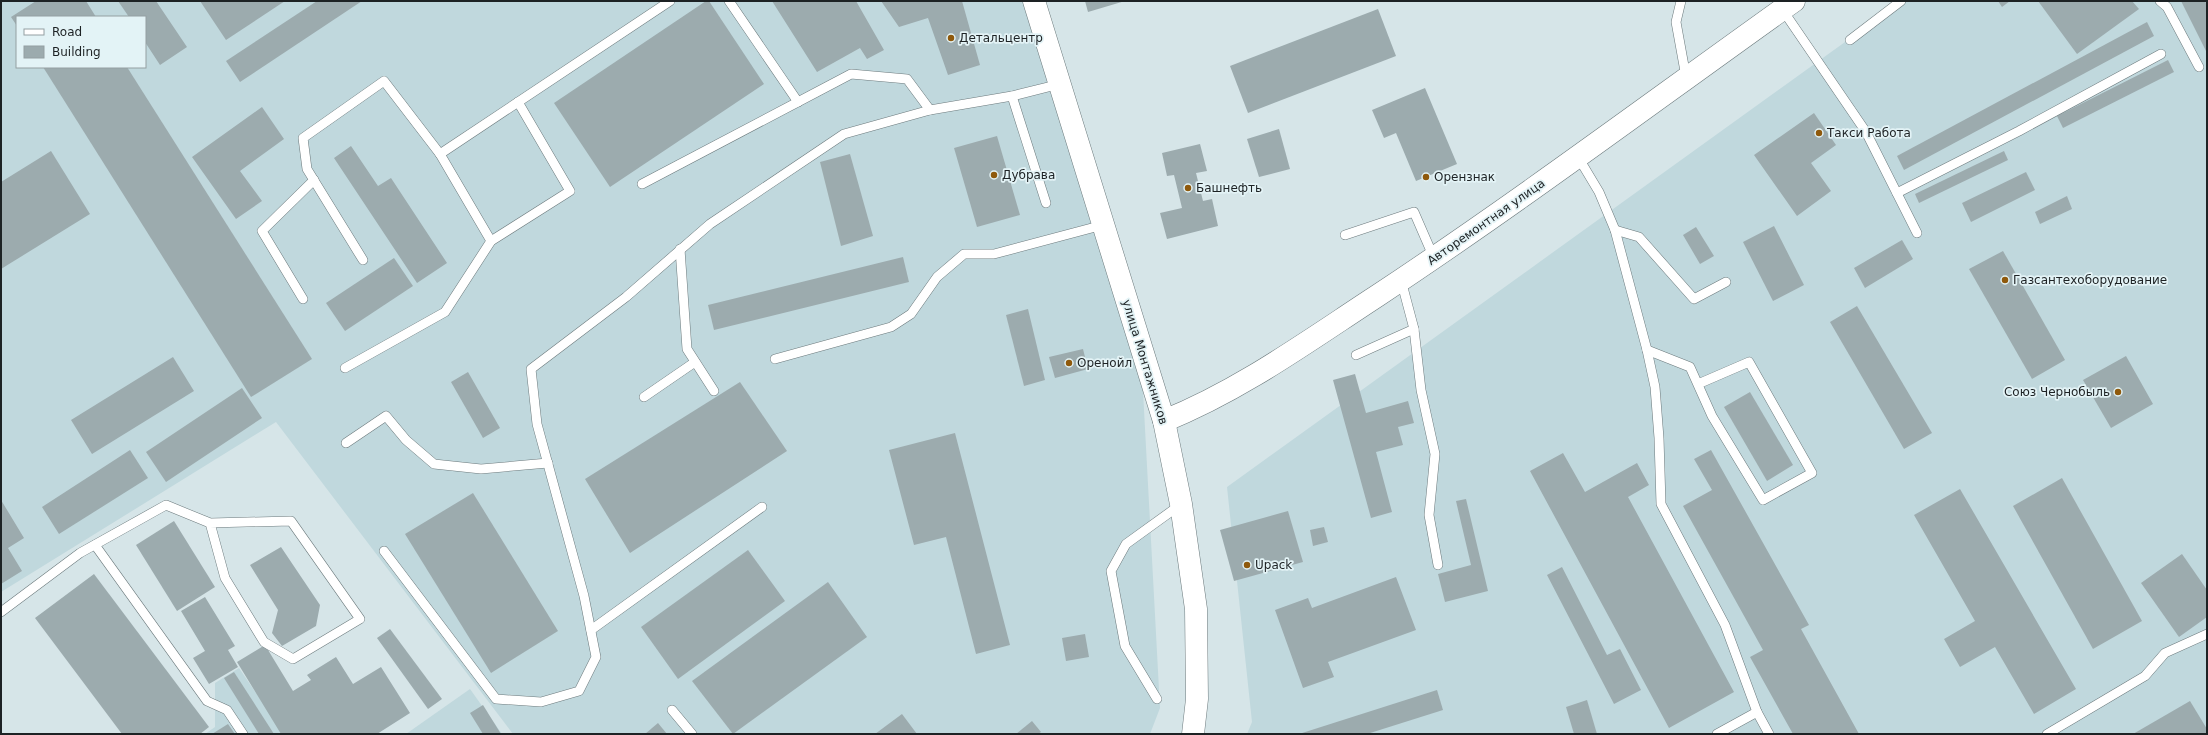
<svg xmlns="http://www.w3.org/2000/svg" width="2208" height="735" font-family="'DejaVu Sans',sans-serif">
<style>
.built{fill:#c0d8dd;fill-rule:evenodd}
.building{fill:#9cabae}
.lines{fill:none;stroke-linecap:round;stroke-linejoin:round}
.lane-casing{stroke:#6c7a7d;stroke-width:10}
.secondary-casing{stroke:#6c7a7d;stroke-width:23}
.lane{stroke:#fff;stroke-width:9}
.secondary{stroke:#fff;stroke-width:22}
.poi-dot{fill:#8f590c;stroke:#e3f3f6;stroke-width:1.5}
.labels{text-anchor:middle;stroke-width:3.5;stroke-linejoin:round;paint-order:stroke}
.poi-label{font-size:12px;fill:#1d2224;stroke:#e3f3f6;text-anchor:start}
.street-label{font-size:12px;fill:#1d2224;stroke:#e3f3f6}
</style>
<rect width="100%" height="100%" fill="#d6e5e8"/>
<g class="built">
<path d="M1 1H1025L1143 391 1160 708 1150 734H513L276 422 1 592ZM17 17H145V67H17Z"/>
<path d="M1902 1H2207V734H1247L1252 722 1227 487Z"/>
<path d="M239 668 284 734H205L215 727V683Z"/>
<path d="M470 689 502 734H406Z"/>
</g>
<g class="building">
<path d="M36 1H86L96 17H17V26L11 17Z"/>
<path d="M118 1H156L187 47 160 65 145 42V17H129Z"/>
<path d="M200 1H285L226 40Z"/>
<path d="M317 1H362L240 82 226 61Z"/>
<path d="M706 1H709L764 84 610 187 554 103Z"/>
<path d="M772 1H856L884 50 867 59 860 48 817 72Z"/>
<path d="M881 1H962L980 65 948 75 928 18 899 27Z"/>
<path d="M1085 1H1125L1088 12Z"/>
<path d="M1998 1H2010L2002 7Z"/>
<path d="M2038 1H2132L2139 9 2077 54Z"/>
<path d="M2181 1H2205L2207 5V53Z"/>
<path d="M1378 9 1396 56 1248 113 1230 66Z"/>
<path d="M2147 22 2154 36 1904 170 1897 156Z"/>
<path d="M2168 60 2174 72 2063 128 2057 116Z"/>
<path d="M43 67H127L312 359 251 397Z"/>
<path d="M1425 88 1457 164 1416 181 1396 133 1384 138 1372 110Z"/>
<path d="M262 107 284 139 240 171 262 201 236 219 192 157Z"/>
<path d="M1814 113 1836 145 1811 163 1831 191 1797 216 1754 155Z"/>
<path d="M1279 129 1290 169 1259 177 1247 139Z"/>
<path d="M997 136 1020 215 977 227 954 148Z"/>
<path d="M1200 144 1207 171 1196 173 1203 201 1212 199 1218 226 1167 239 1160 213 1182 208 1174 175 1167 176 1162 153Z"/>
<path d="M351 146 378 186 391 178 447 263 417 283 334 158Z"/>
<path d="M51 151 90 214 1 269V182Z"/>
<path d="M2004 151 2008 160 1919 203 1915 194Z"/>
<path d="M850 154 873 236 841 246 820 162Z"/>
<path d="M2026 172 2035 190 1971 222 1962 203Z"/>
<path d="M2067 196 2072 209 2040 224 2035 212Z"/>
<path d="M1774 226 1804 285 1773 301 1743 242Z"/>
<path d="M1696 227 1714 256 1700 264 1683 235Z"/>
<path d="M1902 240 1913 259 1865 288 1854 268Z"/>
<path d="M2003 251 2065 360 2032 379 1969 269Z"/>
<path d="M903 257 909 282 714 330 708 305Z"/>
<path d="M394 258 413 286 345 331 326 303Z"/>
<path d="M1857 306 1932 433 1904 449 1830 322Z"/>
<path d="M1028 309 1045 380 1024 386 1006 315Z"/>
<path d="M1083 349 1088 369 1055 378 1049 357Z"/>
<path d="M2126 356 2153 404 2111 428 2083 380Z"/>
<path d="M173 357 194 391 92 454 71 420Z"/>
<path d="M468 372 500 428 483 438 451 382Z"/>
<path d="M1355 374 1366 413 1408 401 1414 423 1398 427 1403 445 1376 452 1392 512 1371 518 1333 380Z"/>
<path d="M740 382 787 451 630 553 585 479Z"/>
<path d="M242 388 262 418 166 482 146 452Z"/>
<path d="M1750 392 1793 465 1767 481 1724 407Z"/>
<path d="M955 433 1010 645 976 654 946 537 914 545 889 450Z"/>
<path d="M130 450 148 478 59 534 42 507Z"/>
<path d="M1711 450 1809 625 1801 629 1859 734H1793L1750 657 1763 650 1683 506 1712 490 1694 459Z"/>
<path d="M1563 453 1585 492 1637 463 1649 485 1628 497 1734 692 1669 728 1530 471Z"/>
<path d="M2062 478 2142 621 2093 649 2013 506Z"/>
<path d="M1960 489 2076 689 2034 714 1995 647 1960 667 1944 639 1975 621 1914 515Z"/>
<path d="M473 493 558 631 491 673 405 534Z"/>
<path d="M1466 499 1488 591 1445 602 1438 574 1471 565 1456 501Z"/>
<path d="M1 500 24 538 8 548 22 571 1 584Z"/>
<path d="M1288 511 1303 562 1234 581 1220 530Z"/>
<path d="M174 521 215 587 177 611 136 545Z"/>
<path d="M1324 527 1328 542 1313 546 1310 530Z"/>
<path d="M281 547 320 605 316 626 282 646 272 633 278 610 250 565Z"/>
<path d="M748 550 785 601 678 679 641 627Z"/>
<path d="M2182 554 2207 590V617L2179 637 2141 583Z"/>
<path d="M1562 567 1607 655 1620 649 1641 690 1614 704 1547 575Z"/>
<path d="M94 574 209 727 200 734H122L35 618Z"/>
<path d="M1396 577 1416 630 1328 662 1334 677 1303 688 1275 610 1308 598 1312 608Z"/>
<path d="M828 582 867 637 733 734 692 681Z"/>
<path d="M205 597 235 646 228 650 238 667 209 684 193 658 205 651 181 611Z"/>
<path d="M390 629 442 699 428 709 377 638Z"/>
<path d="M1085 634 1089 657 1066 661 1062 638Z"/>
<path d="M265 645 293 691 311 680 307 675 336 657 353 684 381 667 410 713 377 734H281L237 662Z"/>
<path d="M234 672 274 734H259L224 678Z"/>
<path d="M1437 690 1443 710 1367 734H1299Z"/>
<path d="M1587 700 1597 734H1574L1566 707Z"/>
<path d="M2190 701 2207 729V734H2133Z"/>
<path d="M483 705 501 734H483L470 713Z"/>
<path d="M902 714 917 734H875Z"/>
<path d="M1032 721 1041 732 1038 734H1016Z"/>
<path d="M658 723 667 734H645Z"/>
<path d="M228 724 235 734H212Z"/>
</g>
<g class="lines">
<defs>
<g id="lane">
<path d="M729 1 798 102"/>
<path d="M1681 1 1676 22 1686 77"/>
<path d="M2160 1 2167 7 2199 67"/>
<path d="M1782 9 1866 132 1917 233"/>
<path d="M1850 40 1901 1"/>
<path d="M1012 96 1046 203"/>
<path d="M1578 157 1599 192 1615 230 1647 350 1655 387 1659 438 1661 504 1725 625 1757 712 1769 734"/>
<path d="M642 184 851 74 907 79 930 110"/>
<path d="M1897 193 2019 131 2161 54"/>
<path d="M1615 230 1639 237 1694 299 1726 282"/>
<path d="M1345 235 1414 212 1434 258"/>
<path d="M491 241 570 191 518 102"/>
<path d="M680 249 687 349 714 391"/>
<path d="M363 260 307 169 303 138 384 81 440 154 670 1"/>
<path d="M303 299 262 231 314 180"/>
<path d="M1414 329 1421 390 1435 454 1429 515 1438 565"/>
<path d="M1647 350 1690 367 1712 416 1763 500 1812 473 1749 362 1698 384"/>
<path d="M1356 355 1414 329 1401 280"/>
<path d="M775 359 891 327 911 314 937 277 964 254H994L1103 225"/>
<path d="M345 368 445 312 491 241 440 154"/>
<path d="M644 397 695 362"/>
<path d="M346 443 386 416 406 440 434 464 481 469 548 463"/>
<path d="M95 545 207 701 227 710 243 734"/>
<path d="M384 551 496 699 541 702 579 691 596 657 584 596 537 424 531 369 626 297 710 224 844 134 930 110 1012 96 1060 84"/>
<path d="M1 612 80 553 166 505 210 523 291 521 360 619 293 659 264 642 225 578 210 523"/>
<path d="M591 630 762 507"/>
<path d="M1157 699 1125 646 1111 571 1126 544 1180 505"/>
<path d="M672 710 692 734"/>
<path d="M1717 734 1757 712"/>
<path d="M2047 734 2145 676 2165 653 2207 634"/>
</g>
<g id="secondary">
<path d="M1034 1 1164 421 1181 504 1196 609 1197 699 1193 734"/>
<path d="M1164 421C1241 390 1308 341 1377 296 1519 202 1655 100 1794 1"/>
</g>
</defs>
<use href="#lane" class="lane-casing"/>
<use href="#secondary" class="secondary-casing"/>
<use href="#lane" class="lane"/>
<use href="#secondary" class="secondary"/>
</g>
<g class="poi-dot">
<circle cx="951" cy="38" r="4"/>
<circle cx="1819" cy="133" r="4"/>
<circle cx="994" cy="175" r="4"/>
<circle cx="1426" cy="177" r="4"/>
<circle cx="1188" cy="188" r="4"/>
<circle cx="2005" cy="280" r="4"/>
<circle cx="1069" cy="363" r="4"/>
<circle cx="2118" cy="392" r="4"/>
<circle cx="1247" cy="565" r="4"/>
</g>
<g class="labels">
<g class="poi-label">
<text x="959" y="42">Детальцентр</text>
<text x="1827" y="137">Такси Работа</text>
<text x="1002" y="179">Дубрава</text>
<text x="1434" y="181">Орензнак</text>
<text x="1196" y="192">Башнефть</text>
<text x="2013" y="284">Газсантехоборудование</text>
<text x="1077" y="367">Оренойл</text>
<text x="2110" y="396" text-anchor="end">Союз Чернобыль</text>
<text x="1255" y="569">Upack</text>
</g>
<g class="street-label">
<text transform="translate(1486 222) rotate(-35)" y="4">Авторемонтная улица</text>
<text transform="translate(1145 362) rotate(73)" y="4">улица Монтажников</text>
</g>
</g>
<rect width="2208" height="735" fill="none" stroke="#1d2224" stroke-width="4"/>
<rect x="16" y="16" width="130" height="52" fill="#e3f3f6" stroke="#949fa2"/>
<rect x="24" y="29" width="20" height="6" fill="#ffffff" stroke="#949fa2"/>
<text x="52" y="36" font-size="12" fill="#1d2224">Road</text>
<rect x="24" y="46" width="20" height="12" fill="#9cabae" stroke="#949fa2"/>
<text x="52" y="56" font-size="12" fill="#1d2224">Building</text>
</svg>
